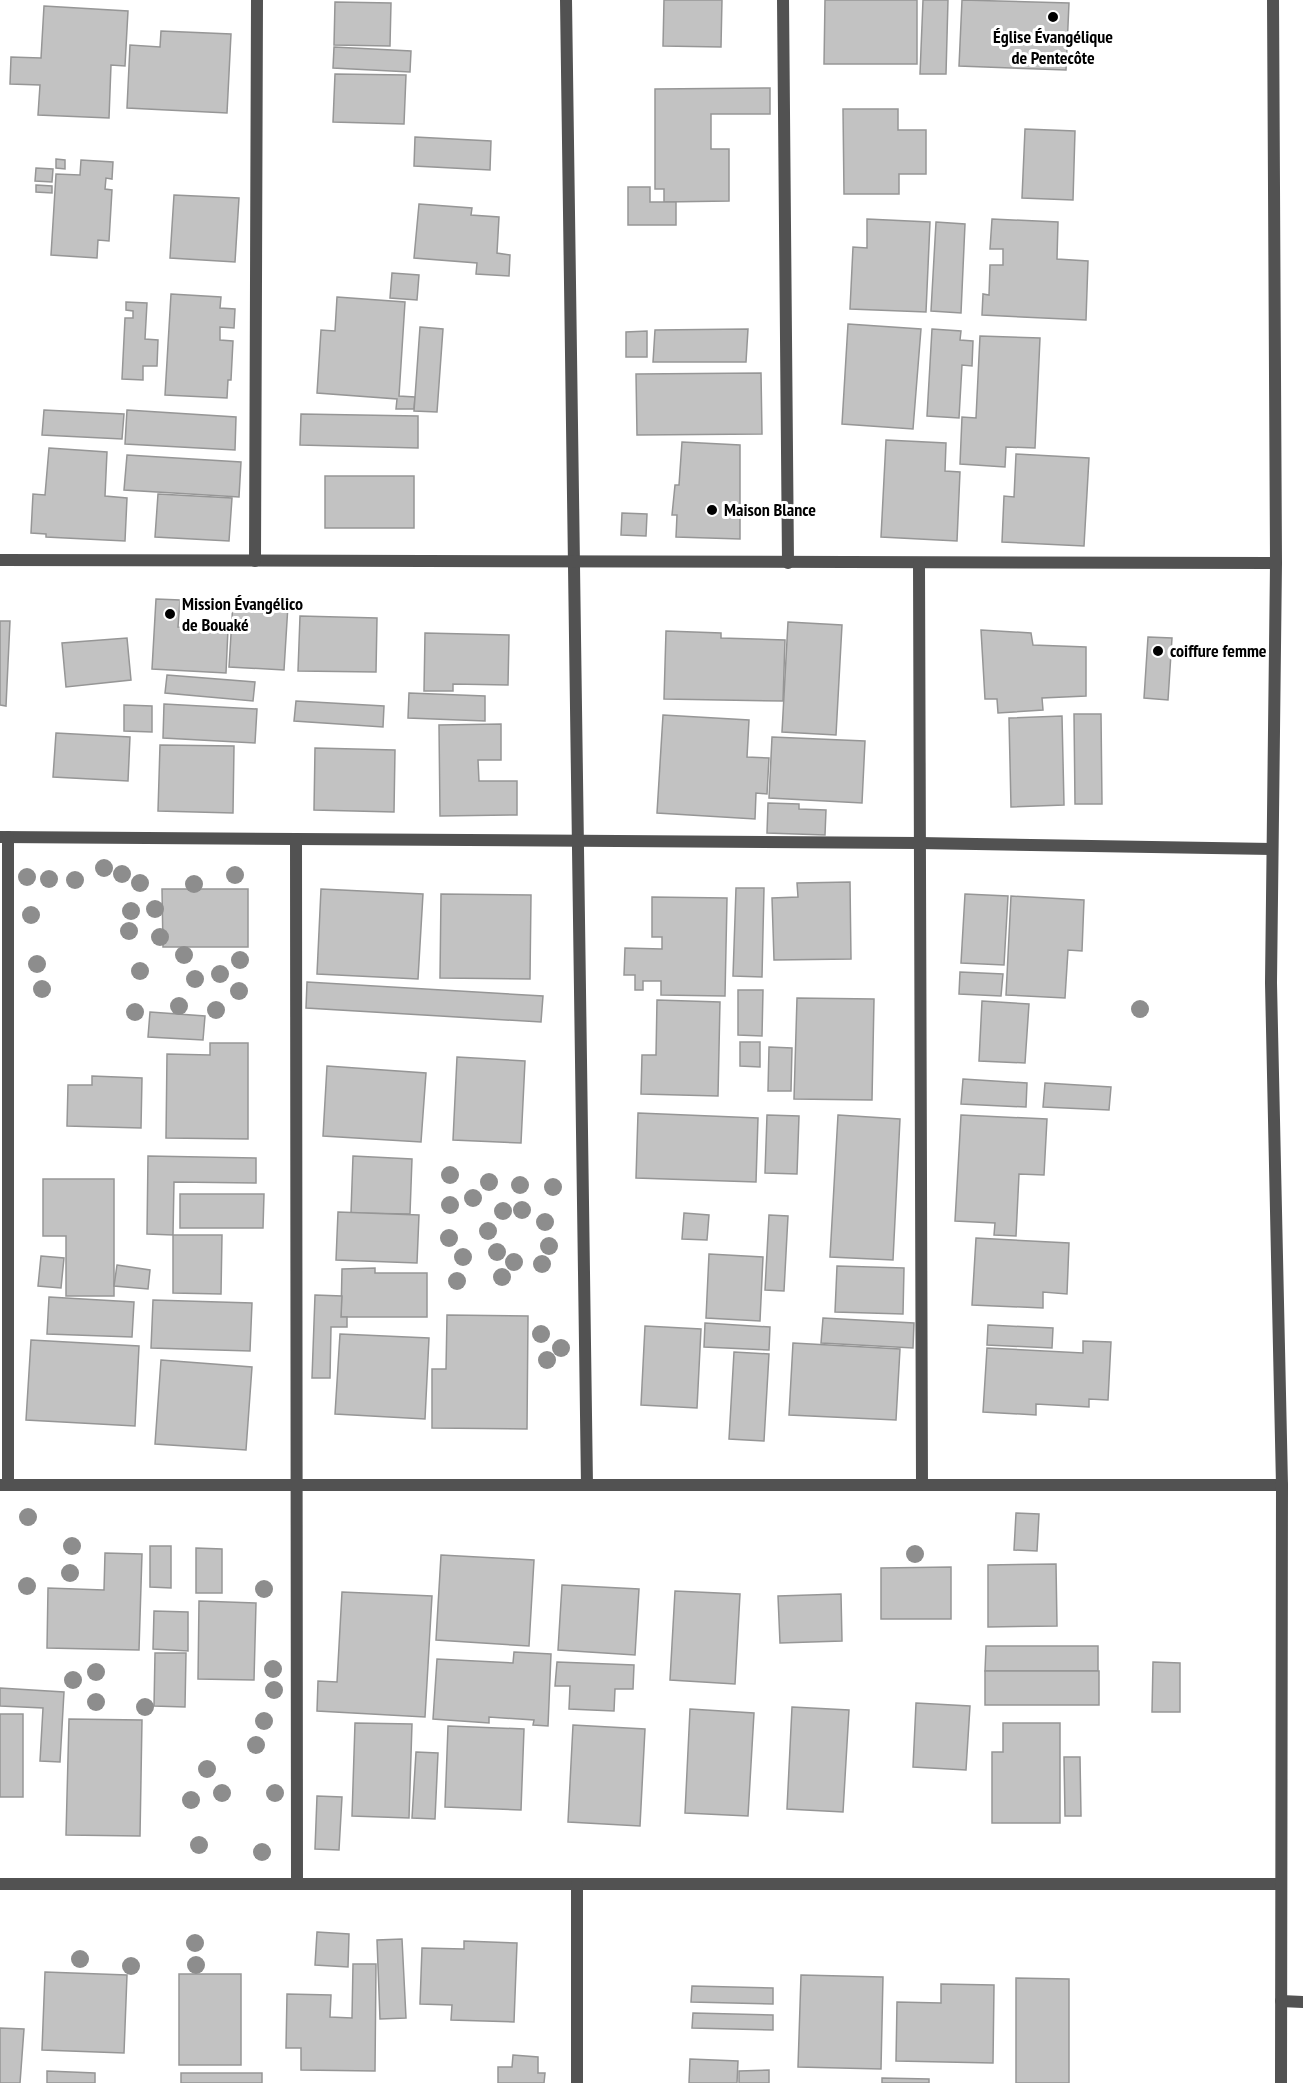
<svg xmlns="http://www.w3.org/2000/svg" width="1303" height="2083" font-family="'PT Sans Narrow',sans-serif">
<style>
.building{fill:#c2c2c2;stroke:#969696;stroke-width:1.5}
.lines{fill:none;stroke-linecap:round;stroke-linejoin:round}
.minor{stroke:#525252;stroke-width:12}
.tertiary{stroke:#525252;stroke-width:12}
.tree{fill:#8d8d8d}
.poi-dot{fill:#000;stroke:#fff;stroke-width:2}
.labels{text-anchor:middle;stroke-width:6;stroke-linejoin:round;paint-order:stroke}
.poi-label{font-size:18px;font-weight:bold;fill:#000;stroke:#fff;text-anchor:start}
</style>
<rect width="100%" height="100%" fill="#fff"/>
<g class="building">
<path d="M664 0H722L721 47 663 46Z"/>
<path d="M825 0H917V64H824Z"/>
<path d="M923 0H948L946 74H920Z"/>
<path d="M962 0 1069 3 1066 70 959 66Z"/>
<path d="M335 2 391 3 390 46 334 45Z"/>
<path d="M44 6 128 11 125 66 111 65 109 118 38 115 40 85 10 84 11 57 41 58Z"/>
<path d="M161 31 231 34 227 113 127 108 130 45 160 47Z"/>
<path d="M334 47 411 51 410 72 333 68Z"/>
<path d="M335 74 406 75 404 124 333 122Z"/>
<path d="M770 88V114H711V149H729V201L664 202V189H655V89Z"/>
<path d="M843 109H898V130H926V174H899V194H844Z"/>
<path d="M1025 129 1075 131 1073 200 1022 198Z"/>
<path d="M415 137 491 141 490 170 414 166Z"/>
<path d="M56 159 65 160V169L56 168Z"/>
<path d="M81 160 113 162 112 179 106 178 105 189 112 190 109 241 98 240 97 258 51 255 56 174 80 175Z"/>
<path d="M36 168 53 169 52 182 35 181Z"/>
<path d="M36 185 52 186V193L36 192Z"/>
<path d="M628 187H650V202H676V225H628Z"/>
<path d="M174 195 239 198 235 262 170 258Z"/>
<path d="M419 204 472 208 471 215 499 217 497 253 510 255 509 276 476 274 477 263 414 258Z"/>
<path d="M867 219 930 222 926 312 850 309 853 247 867 248Z"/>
<path d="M992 219 1058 222 1057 259 1088 261 1086 320 982 315 983 294 989 295 990 265H1003V249H990Z"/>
<path d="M936 222 965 224 961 313 931 311Z"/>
<path d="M392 273 419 275 417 300 390 298Z"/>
<path d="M171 294 221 297 220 308 235 309 234 328 220 327V340L233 341 231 380H228L227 398 165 395Z"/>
<path d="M337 297 405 302 399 396 415 397 414 409H396L397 399 317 393 321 330 335 331Z"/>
<path d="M126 302 147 303 145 339 158 340 157 366H143V380L122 379 125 318H133V311L126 310Z"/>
<path d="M848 324 921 329 913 429 842 424Z"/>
<path d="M420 327 443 329 437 412 414 411Z"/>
<path d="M748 329 746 362H653L655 330Z"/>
<path d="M932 329 961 331 960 340 973 341 972 366 962 365 959 418 927 416Z"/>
<path d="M647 331V357H626V332Z"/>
<path d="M980 336 1040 338 1035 448 1006 447 1005 467 960 464 962 417 976 418Z"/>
<path d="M761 373 762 434 637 435 636 374Z"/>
<path d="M44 410 124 414 122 439 42 435Z"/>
<path d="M127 410 236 417 235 450 125 444Z"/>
<path d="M301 414 418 416V448L300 445Z"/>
<path d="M886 440 946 443 945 471 960 472 957 541 881 537Z"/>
<path d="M682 442 740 445V539L676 537 677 515H672L675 485H679Z"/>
<path d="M49 448 107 452 105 496 127 498 125 541 46 537V534L31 533 33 494 45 495Z"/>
<path d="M1016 454 1089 458 1084 546 1002 542 1004 496 1014 497Z"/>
<path d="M127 455 241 462 239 497 124 490Z"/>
<rect x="325" y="476" width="89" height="52"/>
<path d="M158 494 232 498 229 541 155 537Z"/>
<path d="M622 513 647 514 646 536 621 535Z"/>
<path d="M156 599 180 600 178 627 228 629 226 673 152 669Z"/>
<path d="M233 602 288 605 284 670 229 667Z"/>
<path d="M300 616 377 618 376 672 298 671Z"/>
<path d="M0 621H10L6 706 0 705Z"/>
<path d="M788 622 842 625 836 735 782 732Z"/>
<path d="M981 630 1031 633 1033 645 1086 647V696L1042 698 1043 710 998 713 997 699H985Z"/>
<path d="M666 631 721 633V638L785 640 783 701 664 699Z"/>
<path d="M425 633 509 635 508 685 453 684V691H424Z"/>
<path d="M1148 637 1172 638 1168 700 1144 698Z"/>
<path d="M127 638 131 680 66 687 62 643Z"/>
<path d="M167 675 255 682 253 701 165 693Z"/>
<path d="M409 693 485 696V721L408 718Z"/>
<path d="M296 701 384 706 383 727 294 721Z"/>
<path d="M164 704 257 709 255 743 163 738Z"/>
<path d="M124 705 152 706V732L124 731Z"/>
<path d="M1074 714H1101L1102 804H1075Z"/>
<path d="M663 715 749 720 747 757 769 758 767 794 756 793 755 819 657 813Z"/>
<path d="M1062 716 1064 805 1011 807 1009 718Z"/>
<path d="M501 724V760H478L479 781H517V815L440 816 439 725Z"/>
<path d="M56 733 130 737 128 781 53 777Z"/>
<path d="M772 737 865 741 862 803 769 798Z"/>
<path d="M160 745 234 746 233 813 158 811Z"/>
<path d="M315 748 395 750 394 812 314 810Z"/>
<path d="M768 803 799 804V809L826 810 825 835 767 833Z"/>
<path d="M850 882 851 959 774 960 772 898 798 897 797 883Z"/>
<path d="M736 888H764L762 977 733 976Z"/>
<path d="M162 889H248V947H163Z"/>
<path d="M321 889 423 894 418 979 317 974Z"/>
<path d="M441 894 531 895 530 979 440 978Z"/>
<path d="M965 894 1008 896 1004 965 961 963Z"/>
<path d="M1011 896 1084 900 1082 951 1068 950 1065 998 1006 995Z"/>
<path d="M652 897 727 898 725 996 661 995V981H643V990H635V975H624L625 948 662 949V937H652Z"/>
<path d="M960 972 1003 974 1001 996 959 994Z"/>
<path d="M307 982 543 996 541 1022 306 1008Z"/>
<path d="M738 990H763L762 1036 738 1035Z"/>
<path d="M797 998 874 999 872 1100 794 1099Z"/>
<path d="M657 1000 720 1002 718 1096 641 1094 642 1055H656Z"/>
<path d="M982 1001 1029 1004 1025 1063 979 1061Z"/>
<path d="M150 1012 205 1016 203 1040 148 1037Z"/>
<path d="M740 1042H760V1067L740 1066Z"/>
<path d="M210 1043H248V1139L166 1138 167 1054 210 1055Z"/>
<path d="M769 1047 792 1048 791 1091H768Z"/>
<path d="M457 1057 525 1061 521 1143 453 1140Z"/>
<path d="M327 1066 426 1073 421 1142 323 1136Z"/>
<path d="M92 1076 142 1078 141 1128 67 1126 68 1085H92Z"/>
<path d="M963 1079 1027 1083 1026 1107 961 1104Z"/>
<path d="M1045 1083 1111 1087 1109 1110 1043 1107Z"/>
<path d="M638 1113 758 1118 756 1182 636 1178Z"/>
<path d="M767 1115 799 1116 797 1174 765 1173Z"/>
<path d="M838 1115 900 1119 893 1260 830 1257Z"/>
<path d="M961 1115 1047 1119 1044 1175 1019 1174 1016 1236 994 1235 995 1223 955 1221Z"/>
<path d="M148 1156 256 1158V1183L174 1182 173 1235 147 1234Z"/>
<path d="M353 1156 412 1159 410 1214 351 1213Z"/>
<path d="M43 1179H114V1296H66V1236H43Z"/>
<path d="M180 1194H264L263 1228H180Z"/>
<path d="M338 1212 419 1215 417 1263 336 1260Z"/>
<path d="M684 1213 709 1215 707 1240 682 1239Z"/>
<path d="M769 1215 788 1216 784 1291 765 1290Z"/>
<path d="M173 1235H222L221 1294 173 1293Z"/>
<path d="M976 1238 1069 1243 1067 1294 1043 1292V1308L972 1305Z"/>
<path d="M709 1254 763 1257 760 1321 706 1318Z"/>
<path d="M41 1256 64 1258 61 1288 38 1286Z"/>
<path d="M117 1265 150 1270 148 1289 114 1286Z"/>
<path d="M837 1266 904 1268 903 1314 835 1312Z"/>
<path d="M375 1268V1273H427V1317H341L342 1269Z"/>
<path d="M315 1295 342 1296 341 1317H347V1327H331L330 1378H312Z"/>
<path d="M49 1297 134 1302 132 1337 47 1334Z"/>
<path d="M153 1300 252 1303 250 1351 151 1348Z"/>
<path d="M447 1315 528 1316 527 1429 432 1428V1369H446Z"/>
<path d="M823 1318 914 1323 913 1348 821 1343Z"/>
<path d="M705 1323 770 1327 769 1350 704 1347Z"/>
<path d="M988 1325 1053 1328 1052 1348 987 1345Z"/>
<path d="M645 1326 701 1329 697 1408 641 1405Z"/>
<path d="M340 1334 429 1338 425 1419 335 1414Z"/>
<path d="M31 1340 139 1346 135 1426 26 1420Z"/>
<path d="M1083 1341 1111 1342 1108 1400 1089 1399V1407L1036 1404V1415L983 1412 987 1348 1083 1353Z"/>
<path d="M793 1343 900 1349 896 1420 789 1415Z"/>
<path d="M734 1352 769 1354 764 1441 729 1439Z"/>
<path d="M161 1360 252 1367 246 1450 155 1444Z"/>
<path d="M1016 1513 1039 1514 1037 1551 1014 1550Z"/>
<path d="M150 1546H171V1588L150 1587Z"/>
<path d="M196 1548 222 1549V1593H196Z"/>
<path d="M105 1553 142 1554 139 1650 47 1648 48 1588 104 1590Z"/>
<path d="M441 1555 534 1560 529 1646 436 1640Z"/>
<path d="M1056 1564 1057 1626 988 1627V1565Z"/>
<path d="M951 1567V1619H881V1568Z"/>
<path d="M562 1585 639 1589 635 1655 558 1650Z"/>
<path d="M675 1591 740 1594 735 1684 670 1680Z"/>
<path d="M342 1592 432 1596 425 1717 317 1711 318 1681 337 1682Z"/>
<path d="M841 1594 842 1641 780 1643 778 1596Z"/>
<path d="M199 1601 256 1603 254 1680 198 1679Z"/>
<path d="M154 1611 188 1612V1651L153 1649Z"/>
<path d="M986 1646H1098V1671H985Z"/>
<path d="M514 1652 551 1654 548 1726 533 1725 534 1720 489 1717V1723L433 1719 437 1659 513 1663Z"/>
<path d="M155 1653H186L185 1707 154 1706Z"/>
<path d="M557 1662 634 1665 633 1689H615L614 1711 569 1709 570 1686H555Z"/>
<path d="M1153 1662 1180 1663V1712H1152Z"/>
<rect x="985" y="1671" width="114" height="34"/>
<path d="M0 1688 64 1692 60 1762 40 1761 43 1708 0 1706Z"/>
<path d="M916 1703 970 1706 966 1770 913 1767Z"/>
<path d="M792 1707 849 1710 843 1812 787 1809Z"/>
<path d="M690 1709 754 1713 748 1816 685 1813Z"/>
<rect x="0" y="1714" width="23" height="83"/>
<path d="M69 1719 142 1720 140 1836 66 1835Z"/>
<path d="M355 1723 412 1724 409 1818 352 1816Z"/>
<path d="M1003 1723H1060V1823H992V1752H1003Z"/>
<path d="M573 1725 645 1729 640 1826 568 1822Z"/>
<path d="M448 1726 524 1729 521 1810 445 1807Z"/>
<path d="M416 1752 438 1753 435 1819 412 1818Z"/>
<path d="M1064 1757H1080L1081 1816H1065Z"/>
<path d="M317 1796 342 1797 339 1850 315 1849Z"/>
<path d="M317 1932 349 1934 348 1967 315 1965Z"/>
<path d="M402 1939 406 2018 380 2019 377 1940Z"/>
<path d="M464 1941 517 1943 514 2022 451 2020 452 2005 420 2004 422 1948 464 1949Z"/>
<path d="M353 1964H376L375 2071 301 2070V2048H286L287 1994 331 1995 330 2017 352 2018Z"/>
<path d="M45 1972 127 1975 124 2053 42 2050Z"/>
<rect x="179" y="1974" width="62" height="91"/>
<path d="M801 1975 883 1977 881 2069 798 2067Z"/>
<path d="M1016 1978 1069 1979V2083H1016Z"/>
<path d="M941 1984 994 1985 993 2063 896 2061 897 2002 941 2003Z"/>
<path d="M692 1986 773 1988V2004L691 2002Z"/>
<path d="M693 2013 773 2015V2030L692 2028Z"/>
<path d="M0 2028 24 2029 20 2083H0Z"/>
<path d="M513 2055 538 2057V2073H545L544 2083H498V2067H512Z"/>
<path d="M690 2059 738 2061 737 2083H689Z"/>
<path d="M769 2070V2083H739V2071Z"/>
<path d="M47 2071 95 2073V2083H47Z"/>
<rect x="181" y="2073" width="81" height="10"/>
<path d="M882 2078 929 2079V2083H882Z"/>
</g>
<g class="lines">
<g class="minor">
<path d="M566 0 587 1485"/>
<path d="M783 0 788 563"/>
<path d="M0 560 1276 563"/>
<path d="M255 561 257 0"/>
<path d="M919 564 922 1485"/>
<path d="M0 837 919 843 1272 849"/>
<path d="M8 837V1485"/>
<path d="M296 839 297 1884"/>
<path d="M0 1485H1282"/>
<path d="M0 1884H1281"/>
<path d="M577 1884V2083"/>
<path d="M1281 2001 1303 2002"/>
</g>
<path class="tertiary" d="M1273 0 1276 563 1271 983 1282 1485 1281 2083"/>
</g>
<g class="tree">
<circle cx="104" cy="868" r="9"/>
<circle cx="122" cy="874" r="9"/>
<circle cx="235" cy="875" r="9"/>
<circle cx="27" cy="877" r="9"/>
<circle cx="49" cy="879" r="9"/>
<circle cx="75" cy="880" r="9"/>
<circle cx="140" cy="883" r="9"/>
<circle cx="194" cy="884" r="9"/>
<circle cx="155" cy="909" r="9"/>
<circle cx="131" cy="911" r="9"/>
<circle cx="31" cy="915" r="9"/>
<circle cx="129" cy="931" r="9"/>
<circle cx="160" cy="937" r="9"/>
<circle cx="184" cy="955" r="9"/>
<circle cx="240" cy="960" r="9"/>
<circle cx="37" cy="964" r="9"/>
<circle cx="140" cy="971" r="9"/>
<circle cx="220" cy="974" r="9"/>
<circle cx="195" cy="979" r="9"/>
<circle cx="42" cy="989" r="9"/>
<circle cx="239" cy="991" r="9"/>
<circle cx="179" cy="1006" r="9"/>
<circle cx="1140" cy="1009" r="9"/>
<circle cx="216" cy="1010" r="9"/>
<circle cx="135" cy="1012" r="9"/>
<circle cx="450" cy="1175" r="9"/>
<circle cx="489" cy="1182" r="9"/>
<circle cx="520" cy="1185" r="9"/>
<circle cx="553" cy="1187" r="9"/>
<circle cx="473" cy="1198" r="9"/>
<circle cx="450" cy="1205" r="9"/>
<circle cx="522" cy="1210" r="9"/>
<circle cx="503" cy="1211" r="9"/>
<circle cx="545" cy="1222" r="9"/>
<circle cx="488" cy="1231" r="9"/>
<circle cx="449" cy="1238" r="9"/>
<circle cx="549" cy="1246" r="9"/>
<circle cx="497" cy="1252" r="9"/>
<circle cx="463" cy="1257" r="9"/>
<circle cx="514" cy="1262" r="9"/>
<circle cx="542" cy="1264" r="9"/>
<circle cx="502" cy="1277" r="9"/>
<circle cx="457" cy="1281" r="9"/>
<circle cx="541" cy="1334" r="9"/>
<circle cx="561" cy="1348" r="9"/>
<circle cx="547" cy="1360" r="9"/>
<circle cx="28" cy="1517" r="9"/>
<circle cx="72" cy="1546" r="9"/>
<circle cx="915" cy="1554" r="9"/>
<circle cx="70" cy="1573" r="9"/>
<circle cx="27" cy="1586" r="9"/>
<circle cx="264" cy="1589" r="9"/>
<circle cx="273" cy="1669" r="9"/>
<circle cx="96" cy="1672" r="9"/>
<circle cx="73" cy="1680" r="9"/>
<circle cx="274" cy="1690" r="9"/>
<circle cx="96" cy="1702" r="9"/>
<circle cx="145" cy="1707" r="9"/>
<circle cx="264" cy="1721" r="9"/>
<circle cx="256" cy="1745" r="9"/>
<circle cx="207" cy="1769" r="9"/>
<circle cx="222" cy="1793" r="9"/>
<circle cx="275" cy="1793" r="9"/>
<circle cx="191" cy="1800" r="9"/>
<circle cx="199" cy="1845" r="9"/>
<circle cx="262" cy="1852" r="9"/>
<circle cx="195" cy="1943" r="9"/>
<circle cx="80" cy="1959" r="9"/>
<circle cx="196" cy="1965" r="9"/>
<circle cx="131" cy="1966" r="9"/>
</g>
<g class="poi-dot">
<circle cx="1053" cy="17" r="6"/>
<circle cx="712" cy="510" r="6"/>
<circle cx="170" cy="614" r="6"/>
<circle cx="1158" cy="651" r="6"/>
</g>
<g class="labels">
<g class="poi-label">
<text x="1053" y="43" text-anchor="middle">Église Évangélique<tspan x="1053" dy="21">de Pentecôte</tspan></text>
<text x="724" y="516">Maison Blance</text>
<text x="182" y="610">Mission Évangélico<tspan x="182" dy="21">de Bouaké</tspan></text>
<text x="1170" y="657">coiffure femme</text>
</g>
</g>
</svg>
